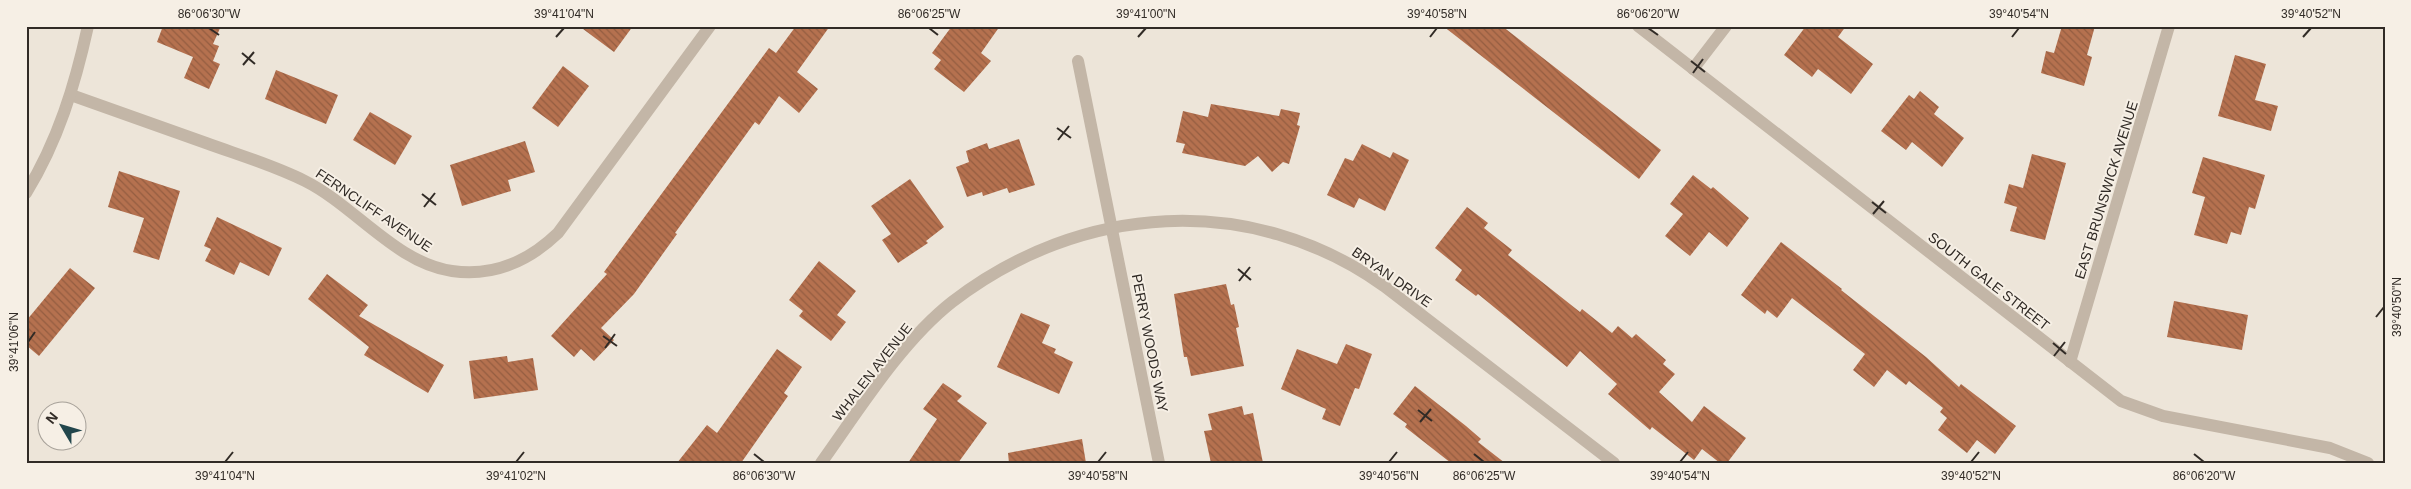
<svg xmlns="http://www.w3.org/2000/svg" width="2411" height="489" font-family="Arial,sans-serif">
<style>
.building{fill:url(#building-back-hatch)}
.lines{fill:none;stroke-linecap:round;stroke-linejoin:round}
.street{stroke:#c3b6a7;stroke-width:12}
.ticks{fill:none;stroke:#312b26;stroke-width:2}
.labels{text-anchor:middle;stroke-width:4;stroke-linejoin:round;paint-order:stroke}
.street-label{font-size:14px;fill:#312b26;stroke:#f6efe5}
.neatline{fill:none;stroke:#312b26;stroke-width:2}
.ticks-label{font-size:12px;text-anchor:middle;fill:#312b26}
</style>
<defs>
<pattern id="building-back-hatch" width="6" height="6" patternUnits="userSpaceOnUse" patternTransform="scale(1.25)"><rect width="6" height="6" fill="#b5714f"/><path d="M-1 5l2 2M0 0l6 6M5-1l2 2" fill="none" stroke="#945d41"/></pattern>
</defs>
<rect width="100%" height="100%" fill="#ede5d9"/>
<g class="building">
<path d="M163 26H221L213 44 219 46 213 61 220 64 209 89 184 78 193 57 157 42Z"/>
<path d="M579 26H633L614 52Z"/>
<path d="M796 26H830L797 72 818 89 799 113 779 96 759 125 755 122 675 233 677 234 634 294 601 328 614 340 594 361 581 349 574 357 551 336 607 274 604 272 769 48 776 53Z"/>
<path d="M952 26H1000L981 53 991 61 964 92 934 69 941 60 932 53Z"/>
<path d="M1443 26H1502L1661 150 1639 179Z"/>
<path d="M1806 26H1846L1838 37 1873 64 1851 94 1818 69 1812 77 1784 55Z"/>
<path d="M2062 26H2095L2087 55 2092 57 2084 86 2041 73 2046 51 2054 53Z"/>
<path d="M2235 55 2266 64 2255 100 2278 106 2271 131 2218 116Z"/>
<path d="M563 66 589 86 558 127 532 108Z"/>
<path d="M276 70 338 95 326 124 265 99Z"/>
<path d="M1920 91 1939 107 1934 114 1964 138 1942 167 1912 142 1906 150 1881 131 1909 95 1914 99Z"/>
<path d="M1211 104 1279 116 1281 109 1300 113 1297 125 1300 126 1289 164 1283 162 1272 172 1258 156 1245 166 1182 153 1185 144 1176 142 1183 111 1208 117Z"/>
<path d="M370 112 412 136 395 165 353 140Z"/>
<path d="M1019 139 1035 185 1009 193 1007 188 983 196 982 192 967 197 956 167 969 162 966 151 987 143 989 149Z"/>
<path d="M525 141 535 172 508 180 511 191 462 206 450 165Z"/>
<path d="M1362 144 1390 158 1393 152 1409 160 1385 211 1359 198 1354 208 1327 195 1345 158 1353 161Z"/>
<path d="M2032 154 2066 163 2045 240 2010 231 2017 207 2004 203 2009 184 2023 188Z"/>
<path d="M2203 157 2265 175 2255 209 2249 207 2241 235 2231 232 2227 244 2194 235 2205 197 2192 193Z"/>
<path d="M119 171 180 191 159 260 133 252 144 218 108 207Z"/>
<path d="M1693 175 1711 189 1713 187 1749 218 1727 247 1709 232 1690 256 1665 236 1683 214 1670 204Z"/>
<path d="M910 179 944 227 926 241 928 243 898 263 882 240 891 234 871 206Z"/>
<path d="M1467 207 1488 223 1484 228 1512 250 1508 255 1580 312 1582 309 1612 333 1618 326 1632 338 1636 334 1666 360 1663 364 1675 374 1659 392 1692 422 1704 406 1746 438 1727 463H1720L1702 449 1694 460 1652 427 1650 430 1608 394 1617 384 1580 351 1567 367 1478 294 1476 296 1455 280 1462 270 1435 248Z"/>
<path d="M217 217 282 248 269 276 240 262 234 275 205 261 211 249 204 246Z"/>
<path d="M1781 242 1842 289 1841 290 1926 357 1959 387 1961 384 2016 426 1995 454 1977 440 1967 453 1938 430 1947 418 1940 412 1943 408 1909 381 1906 385 1887 370 1874 387 1853 370 1865 354 1792 298 1777 318 1767 310 1765 314 1741 295Z"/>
<path d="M819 261 856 291 837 315 846 322 831 341 799 316 803 311 789 300Z"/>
<path d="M70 268 95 288 39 356 26 345V321Z"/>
<path d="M327 274 368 305 359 316 444 365 428 393 364 355 369 347 308 299Z"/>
<path d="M1226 284 1231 305 1234 304 1239 327 1236 328 1244 366 1191 376 1187 357H1184L1174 294Z"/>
<path d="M2174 301 2248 315 2242 350 2167 337Z"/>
<path d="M1021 313 1050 325 1042 343 1056 349 1054 353 1073 362 1059 394 997 367Z"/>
<path d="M1346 344 1372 354 1359 389 1355 388 1340 426 1322 419 1326 409 1281 389 1297 349 1337 364Z"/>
<path d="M777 349 802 367 784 393 788 396 741 463H677L707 425 717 433Z"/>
<path d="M507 356 508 362 533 358 538 390 474 399 469 361Z"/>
<path d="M943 383 962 396 957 401 987 423 958 463H908L937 419 923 409Z"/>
<path d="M1415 386 1466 426 1481 439 1478 442 1505 463H1451L1405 427 1407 424 1393 414Z"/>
<path d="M1242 406 1244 415 1253 413 1263 463H1211L1204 431 1212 430 1208 414Z"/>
<path d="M1082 439 1086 463H1009L1008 453Z"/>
</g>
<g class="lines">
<g class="street">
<path d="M1638 26 2121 401 2163 416 2330 448 2368 463"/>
<path d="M1078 61 1159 463"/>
<path d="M1693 69 1726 26"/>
<path d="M71 95C116 111 161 127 206 143 239 155 273 165 305 181 355 206 396 263 452 271 493 277 529 261 558 233L710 26"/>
<path d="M26 193C58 141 75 85 88 26"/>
<path d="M2070 362 2169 26"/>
<path d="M821 463C859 410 901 342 952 302 1080 203 1251 191 1384 286L1614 463"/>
</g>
</g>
<path class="ticks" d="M209 28 219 35M929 28 938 35M1648 28 1658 35M556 37 564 28M1138 37 1146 28M1430 37 1437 28M2012 37 2019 28M2303 37 2311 28M242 53 255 64M1691 61 1705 72M243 65 254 52M1693 73 1703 59M1057 128 1071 138M1058 140 1069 126M422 194 436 205M1872 202 1886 213M424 207 435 193M1873 214 1884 201M1238 269 1251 280M1239 281 1250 267M2376 317 2384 307M603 336 617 346M28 342 35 332M2053 343 2066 354M605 348 615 334M2054 356 2065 342M1418 410 1432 421M1420 422 1431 409M754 454 764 462M1474 454 1484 462M2194 454 2204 462M225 462 233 452M516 462 524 452M1098 462 1106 452M1389 462 1397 452M1680 462 1688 452M1971 462 1979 452"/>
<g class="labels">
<g class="street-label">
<text transform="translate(2106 190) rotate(-73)" y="5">EAST BRUNSWICK AVENUE</text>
<text transform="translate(374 210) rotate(34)" y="5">FERNCLIFF AVENUE</text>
<text transform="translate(1392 277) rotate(35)" y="5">BRYAN DRIVE</text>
<text transform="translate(1989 281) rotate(38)" y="5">SOUTH GALE STREET</text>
<text transform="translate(1150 343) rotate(79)" y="5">PERRY WOODS WAY</text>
<text transform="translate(872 372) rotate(-52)" y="5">WHALEN AVENUE</text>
</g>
</g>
<rect width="2411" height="489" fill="none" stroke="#f6efe5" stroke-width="55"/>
<g transform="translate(62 426) rotate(308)"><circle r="24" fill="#f6efe5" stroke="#a7a199"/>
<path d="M0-4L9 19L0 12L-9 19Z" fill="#22464c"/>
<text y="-8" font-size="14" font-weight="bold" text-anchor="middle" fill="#312b26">N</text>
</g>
<rect x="28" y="28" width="2356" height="434" class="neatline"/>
<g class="ticks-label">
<text x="209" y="18">86°06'30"W</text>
<text x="564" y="18">39°41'04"N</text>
<text x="929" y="18">86°06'25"W</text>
<text x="1146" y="18">39°41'00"N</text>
<text x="1437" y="18">39°40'58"N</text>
<text x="1648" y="18">86°06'20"W</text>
<text x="2019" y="18">39°40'54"N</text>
<text x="2311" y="18">39°40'52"N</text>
<text transform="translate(2397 307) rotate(-90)" y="4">39°40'50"N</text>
<text transform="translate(14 342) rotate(-90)" y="4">39°41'06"N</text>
<text x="225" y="480">39°41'04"N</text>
<text x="516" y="480">39°41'02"N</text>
<text x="764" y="480">86°06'30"W</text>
<text x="1098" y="480">39°40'58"N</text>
<text x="1389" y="480">39°40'56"N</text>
<text x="1484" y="480">86°06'25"W</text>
<text x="1680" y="480">39°40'54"N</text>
<text x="1971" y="480">39°40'52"N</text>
<text x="2204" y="480">86°06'20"W</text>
</g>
</svg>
